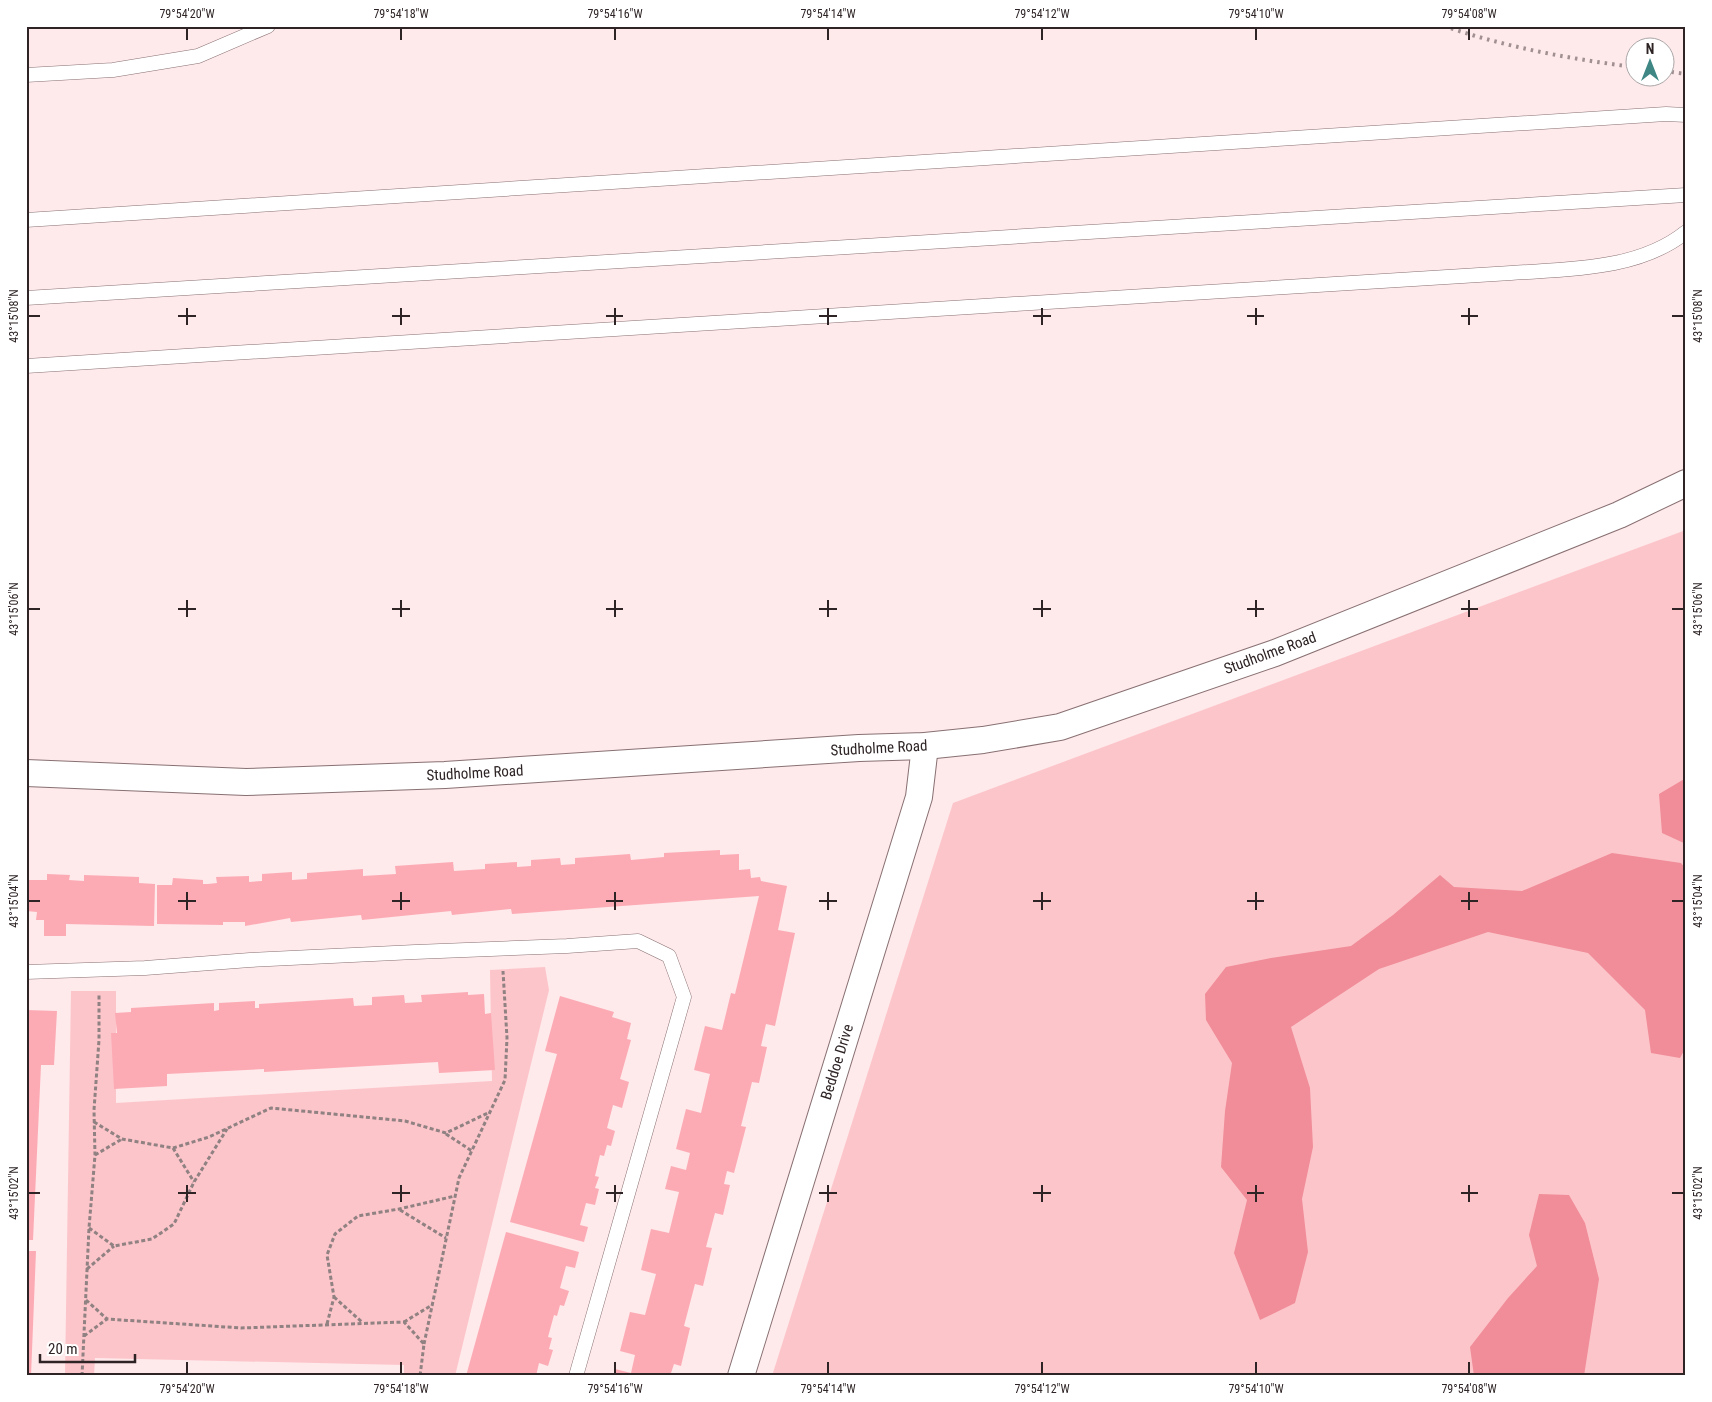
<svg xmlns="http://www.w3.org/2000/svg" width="1712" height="1402" font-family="'Roboto Condensed',sans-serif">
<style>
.green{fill:#fcc5ca}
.forest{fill:#f08d99}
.building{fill:#fcabb4}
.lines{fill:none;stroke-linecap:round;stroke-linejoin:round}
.service-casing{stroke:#887072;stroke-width:15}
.minor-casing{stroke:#887072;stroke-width:28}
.path{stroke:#908182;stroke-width:3;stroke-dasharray:4 2.5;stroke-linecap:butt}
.service{stroke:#fff;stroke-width:14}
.minor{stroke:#fff;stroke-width:26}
.rail{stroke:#a09091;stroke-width:4;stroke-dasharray:2.5 5;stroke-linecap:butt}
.ticks{fill:none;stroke:#2e2425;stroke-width:2}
.labels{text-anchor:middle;stroke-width:4;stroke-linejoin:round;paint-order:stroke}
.street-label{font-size:15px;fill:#2e2425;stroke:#fff}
.neatline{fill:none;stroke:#2e2425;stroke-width:2}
.ticks-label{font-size:12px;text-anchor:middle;fill:#2e2425}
</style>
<rect width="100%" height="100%" fill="#fee9eb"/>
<g class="green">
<path d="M1686 530V1376H772L953 803Z"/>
<path d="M545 967 549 990 455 1376H404V1365L95 1358 94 1376H65L71 991H116V1103L492 1081 490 970Z"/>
</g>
<g class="forest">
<path d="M1686 778V844L1662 833 1659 794Z"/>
<path d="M1612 853 1681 863 1686 869V1047L1680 1058 1651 1053 1645 1010 1588 953 1488 932 1379 969 1291 1027 1310 1088 1313 1147 1302 1199 1308 1252 1295 1303 1260 1320 1234 1253 1247 1200 1221 1167 1225 1111 1232 1063 1206 1020 1205 994 1226 967 1271 958 1351 946 1393 915 1440 875 1454 887 1522 891Z"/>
<path d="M1539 1194 1569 1195 1585 1223 1599 1279 1584 1376H1474L1470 1347 1508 1298 1537 1266 1529 1235Z"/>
</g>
<g class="building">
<path d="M720 850V855L739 854V870L750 869 751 878 760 877 761 881 787 886 778 930 795 933 775 1026 766 1024 761 1046 767 1047 759 1083 752 1082 741 1126 746 1127 734 1173 727 1171 724 1184 730 1185 723 1215 715 1213 706 1247 712 1248 703 1286 695 1284 684 1326 690 1328 681 1366 674 1364 670 1376H614L615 1369 631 1373 635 1355 620 1351 630 1312 645 1315 656 1274 641 1270 651 1229 669 1233 679 1192 665 1189 671 1166 686 1170 690 1153 676 1149 686 1109 701 1113 710 1074 694 1070 705 1026 722 1030 731 993 735 994 759 896 512 914 511 909 452 915 451 911 362 920 361 915 291 922 290 918 245 926V922H223V925L157 924V885H172L173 878 203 880V884H208L217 883 216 877 249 876V882L262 881V874L292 872V880L307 879V873L363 869V876L396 874 395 866 453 862 454 871 485 869V864L517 862V867L531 866V860L560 858 561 865 575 864V858L630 854 631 860 664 857V853Z"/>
<path d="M47 874 70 875 69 880 84 881V875L139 877V883L155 884 154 926 66 924V936H44V920H36L37 912 26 911V880H47Z"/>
<path d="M468 992V995L484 994 485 1014 491 1013 495 1070 439 1073 438 1062 264 1072V1069L167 1074V1086L114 1089 111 1033H117L115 1013 131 1012V1008L214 1003V1011L219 1010V1003L255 1001V1008H259V1004L353 998 354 1006 372 1005V997L404 995 405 1003 422 1002 421 995Z"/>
<path d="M560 996 614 1012 612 1017 631 1023 627 1039 631 1040 620 1079 629 1082 622 1108 613 1105 607 1128 615 1131 611 1146 607 1145 604 1156 600 1155 595 1176 599 1177 595 1188 599 1189 595 1205 586 1203 580 1225 588 1227 584 1242 510 1222 557 1054 545 1051Z"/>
<path d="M26 1010 57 1011 54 1065H41L33 1240H26Z"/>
<path d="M506 1232 579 1252 575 1268 566 1266 560 1288 569 1291 564 1306 560 1305 557 1316 554 1315 548 1337 552 1338 549 1349 553 1350 548 1366 539 1363 536 1376H466Z"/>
<path d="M26 1251H36L31 1376H26Z"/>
</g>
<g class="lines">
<defs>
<g id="service">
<path d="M26 75 113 70 198 56 268 26"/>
<path d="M26 220 1666 114 1686 115"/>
<path d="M26 298 1686 195"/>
<path d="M26 366 1511 273C1569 269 1639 270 1686 232"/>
<path d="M26 972 145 968 250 960 415 952 567 946 638 941 669 956 684 997 576 1376"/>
</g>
<g id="minor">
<path d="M26 773 246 782 445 775 859 748 925 746 983 740 1060 727 1275 653 1619 515 1686 483"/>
<path d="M741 1376 919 797 925 746"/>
</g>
</defs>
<use href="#service" class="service-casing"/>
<use href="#minor" class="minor-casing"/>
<g class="path">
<path d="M94 1122 122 1139 173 1148 209 1137 271 1108 405 1121 446 1133 490 1112"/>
<path d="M446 1134 472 1151"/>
<path d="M173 1148 194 1182"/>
<path d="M95 1155 122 1139"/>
<path d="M400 1210 446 1238"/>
<path d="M89 1228 114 1246 152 1239 174 1224 194 1182 227 1129"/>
<path d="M87 1269 114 1246"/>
<path d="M334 1297 363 1323"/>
<path d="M86 1300 107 1319"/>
<path d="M404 1322 432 1305"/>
<path d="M327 1324 334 1297 327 1255 335 1234 358 1216 399 1209 455 1196"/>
<path d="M84 1336 107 1319 241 1328 404 1322 424 1344 420 1376"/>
<path d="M424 1344 459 1178 505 1080 507 1038 503 971"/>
<path d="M82 1376 89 1228 95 1155 94 1110 99 1040V993"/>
</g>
<use href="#service" class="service"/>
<use href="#minor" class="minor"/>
<g class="rail">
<path d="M1444 26C1505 47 1570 59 1634 67"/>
<path d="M1664 71 1686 74"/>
</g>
</g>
<path class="ticks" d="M187 28V40M401 28V40M615 28V40M828 28V40M1042 28V40M1256 28V40M1469 28V40M187 308V325M401 308V325M615 308V325M828 308V325M1042 308V325M1256 308V325M1469 308V325M28 316H40M178 316H196M392 316H410M606 316H623M819 316H837M1033 316H1051M1247 316H1264M1461 316H1478M1672 316H1684M187 600V617M401 600V617M615 600V617M828 600V617M1042 600V617M1256 600V617M1469 600V617M28 609H40M178 609H196M392 609H410M606 609H623M819 609H837M1033 609H1051M1247 609H1264M1461 609H1478M1672 609H1684M187 892V910M401 892V910M615 892V910M828 892V910M1042 892V910M1256 892V910M1469 892V910M28 901H40M178 901H196M392 901H410M606 901H623M819 901H837M1033 901H1051M1247 901H1264M1461 901H1478M1672 901H1684M187 1185V1202M401 1185V1202M615 1185V1202M828 1185V1202M1042 1185V1202M1256 1185V1202M1469 1185V1202M28 1193H40M178 1193H196M392 1193H410M606 1193H623M819 1193H837M1033 1193H1051M1247 1193H1264M1461 1193H1478M1672 1193H1684M187 1362V1374M401 1362V1374M615 1362V1374M828 1362V1374M1042 1362V1374M1256 1362V1374M1469 1362V1374"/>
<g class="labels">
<g class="street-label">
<text transform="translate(1270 653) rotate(-20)" y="5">Studholme Road</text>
<text transform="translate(879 748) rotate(-3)" y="5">Studholme Road</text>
<text transform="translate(475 773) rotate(-3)" y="5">Studholme Road</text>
<text transform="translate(837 1062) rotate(-73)" y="5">Beddoe Drive</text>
</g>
</g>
<rect width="1712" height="1402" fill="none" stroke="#ffffff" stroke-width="55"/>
<g transform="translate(1650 62)"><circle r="24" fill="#ffffff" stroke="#aba7a8"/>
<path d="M0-4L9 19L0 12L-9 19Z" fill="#3f8785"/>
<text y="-8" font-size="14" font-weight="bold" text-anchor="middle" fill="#2e2425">N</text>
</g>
<path d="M40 1354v8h95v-8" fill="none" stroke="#2e2425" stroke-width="2.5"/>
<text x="48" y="1354" font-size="15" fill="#2e2425" stroke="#ffffff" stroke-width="4" paint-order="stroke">20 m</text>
<rect x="28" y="28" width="1656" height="1346" class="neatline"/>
<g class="ticks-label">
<text x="187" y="18">79°54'20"W</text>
<text x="401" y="18">79°54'18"W</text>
<text x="615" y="18">79°54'16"W</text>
<text x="828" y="18">79°54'14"W</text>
<text x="1042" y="18">79°54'12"W</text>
<text x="1256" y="18">79°54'10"W</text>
<text x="1469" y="18">79°54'08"W</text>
<text transform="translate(14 316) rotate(-90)" y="4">43°15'08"N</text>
<text transform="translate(1698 316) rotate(-90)" y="4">43°15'08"N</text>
<text transform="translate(14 609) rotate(-90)" y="4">43°15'06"N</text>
<text transform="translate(1698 609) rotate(-90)" y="4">43°15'06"N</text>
<text transform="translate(14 901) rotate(-90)" y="4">43°15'04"N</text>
<text transform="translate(1698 901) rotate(-90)" y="4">43°15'04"N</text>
<text transform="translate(14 1193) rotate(-90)" y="4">43°15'02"N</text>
<text transform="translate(1698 1193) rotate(-90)" y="4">43°15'02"N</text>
<text x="187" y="1393">79°54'20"W</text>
<text x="401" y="1393">79°54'18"W</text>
<text x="615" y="1393">79°54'16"W</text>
<text x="828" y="1393">79°54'14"W</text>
<text x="1042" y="1393">79°54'12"W</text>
<text x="1256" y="1393">79°54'10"W</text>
<text x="1469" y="1393">79°54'08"W</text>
</g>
</svg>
